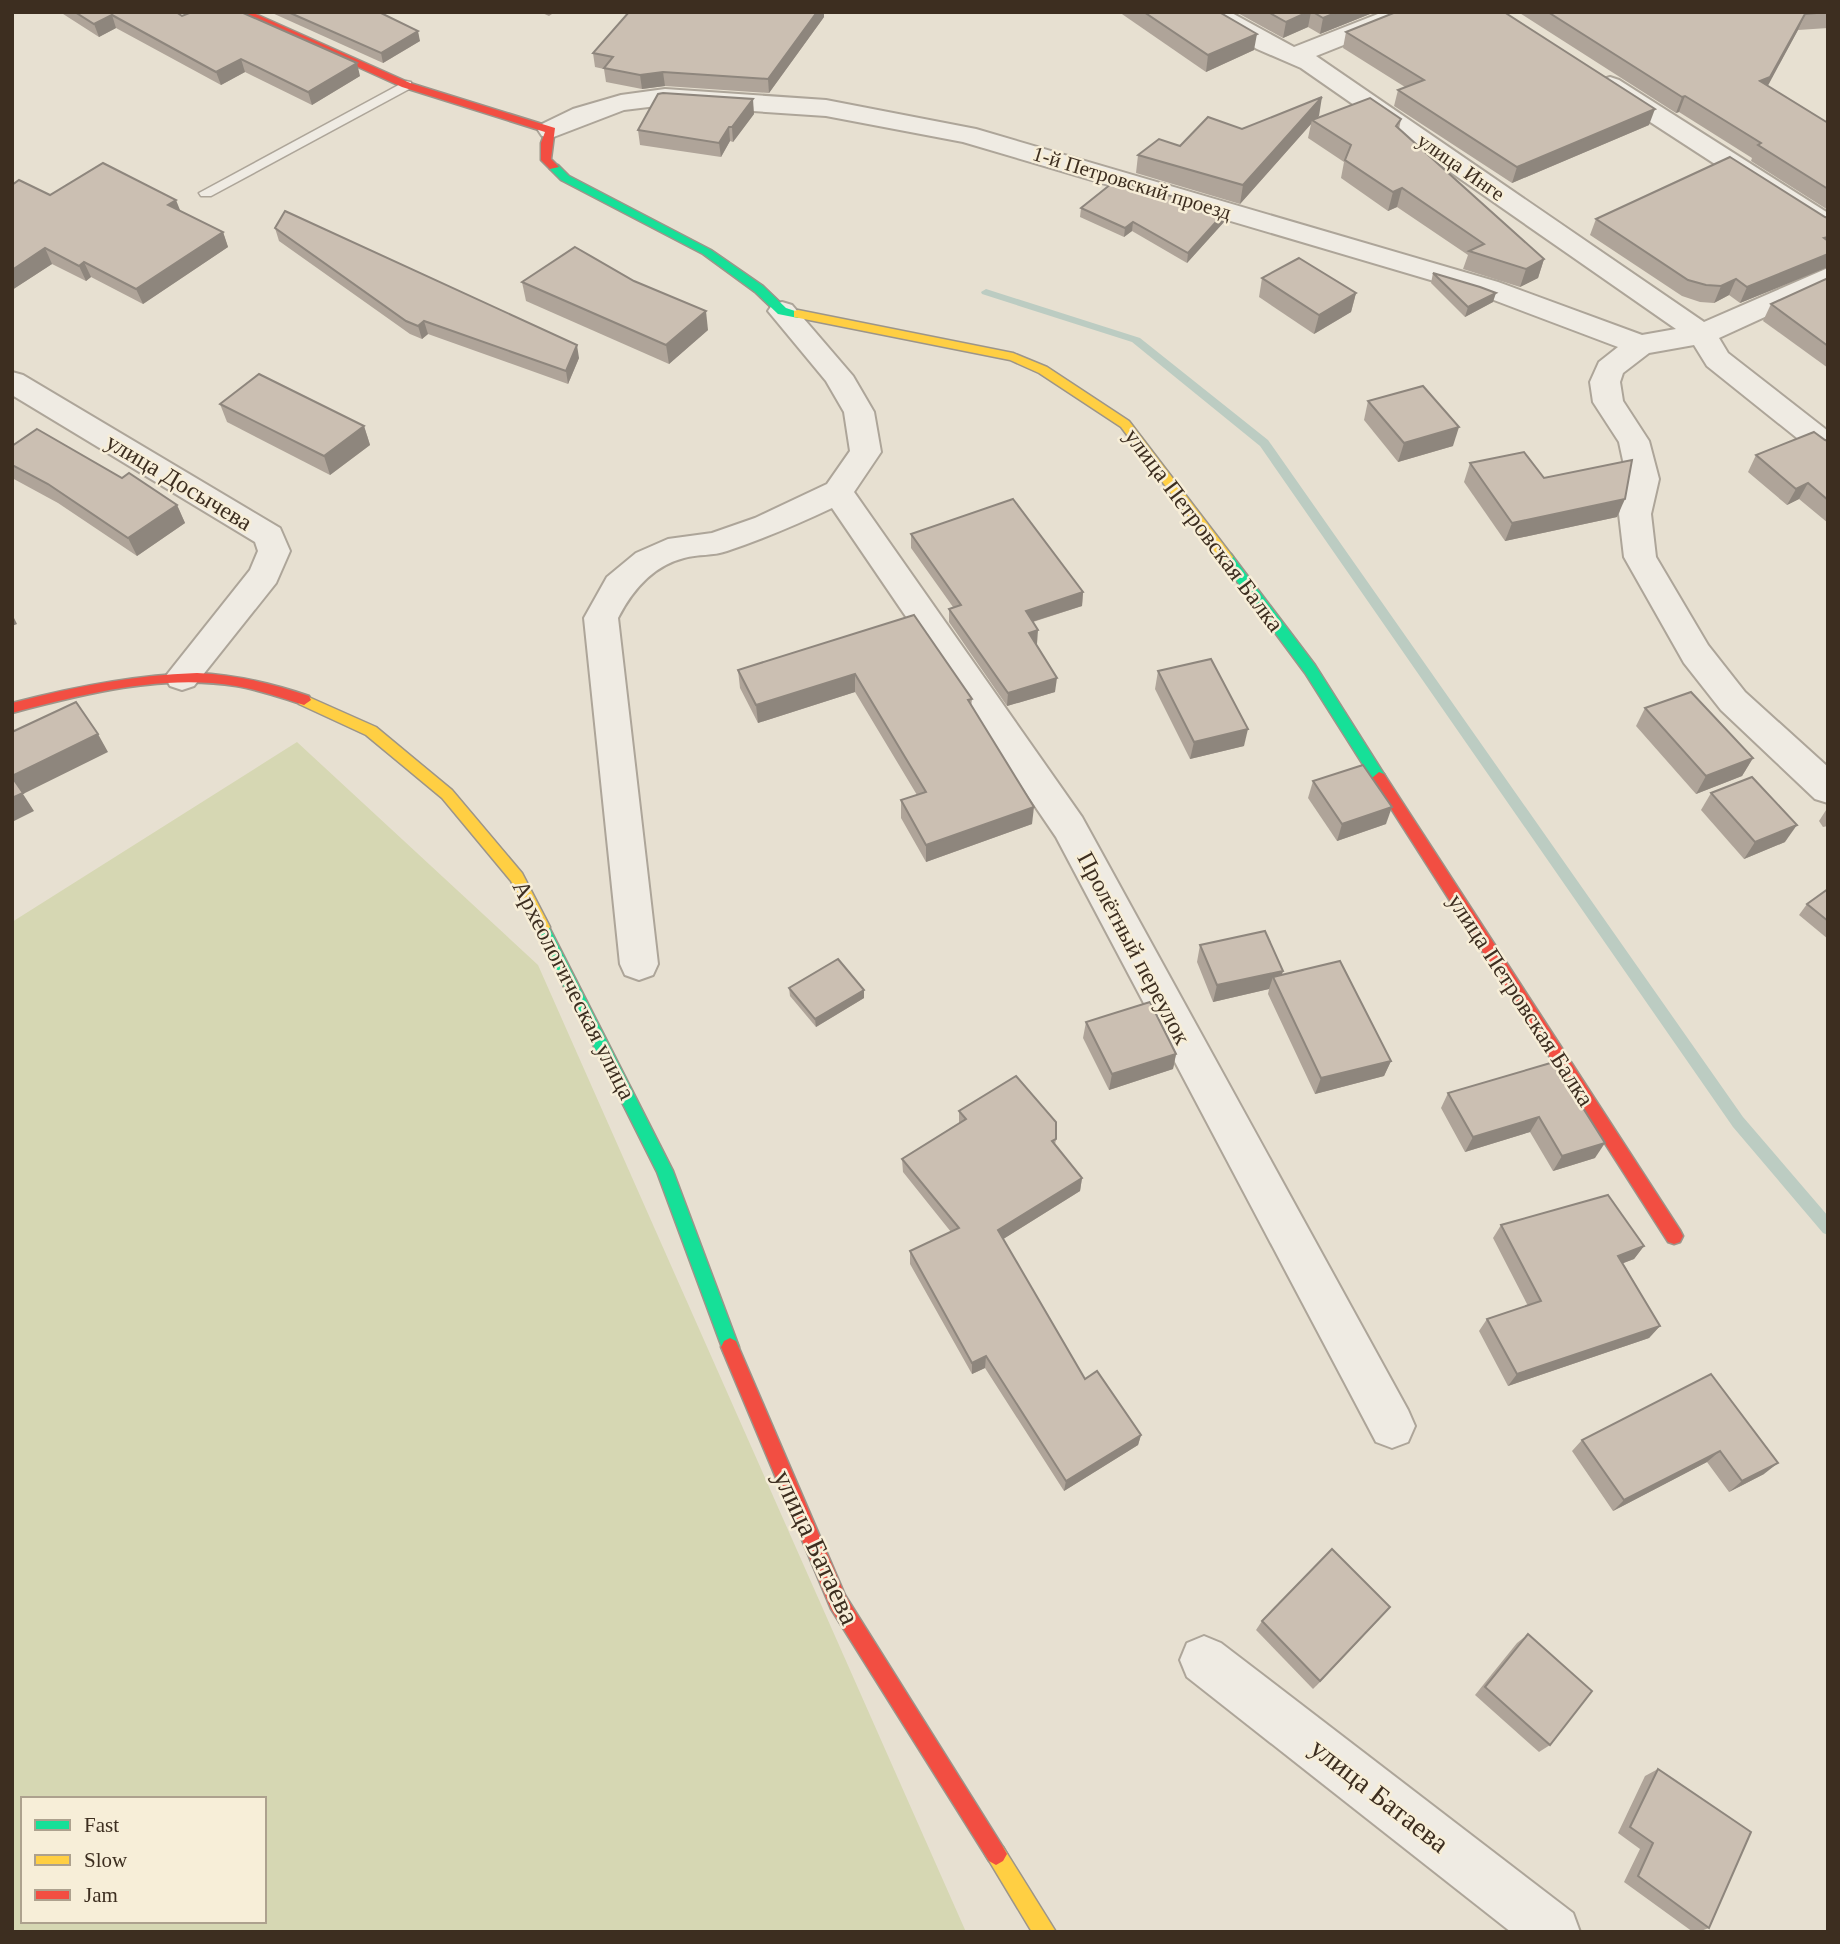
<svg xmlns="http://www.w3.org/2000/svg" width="1840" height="1944" font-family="'Times New Roman',serif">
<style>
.green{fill:#d6d7b3;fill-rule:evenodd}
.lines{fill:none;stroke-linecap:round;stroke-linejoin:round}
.stream{fill:#bcccc2;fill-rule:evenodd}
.lane-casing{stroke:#ada599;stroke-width:3}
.street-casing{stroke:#ada599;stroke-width:4}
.fast-casing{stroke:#9c958a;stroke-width:3}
.slow-casing{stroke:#9c958a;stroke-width:3}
.jam-casing{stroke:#9c958a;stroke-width:3}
.lane{fill:#efebe3;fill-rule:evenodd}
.street{fill:#efebe3;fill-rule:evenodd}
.fast{fill:#16e098;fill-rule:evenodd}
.slow{fill:#ffcf43;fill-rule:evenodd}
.jam{fill:#f24e42;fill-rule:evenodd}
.wall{fill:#afa499}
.shaded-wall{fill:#8e867d}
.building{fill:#cbbfb2;stroke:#8e867d;stroke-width:2}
.labels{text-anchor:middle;stroke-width:5;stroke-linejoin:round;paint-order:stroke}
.far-street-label{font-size:21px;fill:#3d2e20;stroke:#f7eed8}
.street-label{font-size:24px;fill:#3d2e20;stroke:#f7eed8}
.near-street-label{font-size:28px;fill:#3d2e20;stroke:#f7eed8}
</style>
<rect width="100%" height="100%" fill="#e7e0d1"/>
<path class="green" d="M297 742 538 965 966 1932H12V922ZM23 1799H264V1921H23Z"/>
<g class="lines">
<path class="stream" d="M986 289 1140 338 1268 440 1743 1117 1828 1216V1235L1823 1233 1733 1127 1260 446 1132 342 982 294 981 292Z"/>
<defs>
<path id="lane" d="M406 81 411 82V88L211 196H201L199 193Z"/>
<g id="street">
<path d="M1200 12H1230L1294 47 1383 12H1417L1414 17 1316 56 1704 322 1828 268V288L1719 338 1728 353 1828 431V457L1817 454 1707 366 1694 345 1649 353 1623 373 1620 382 1623 401 1649 441 1659 479 1651 514 1656 557 1708 645 1745 692 1828 767V803L1815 799 1721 710 1684 663 1624 557 1619 514 1627 479 1619 442 1593 402 1590 382 1599 362 1618 347 1478 294 963 142 826 116 665 105 624 110 551 138 542 136 538 130 542 124 573 109 621 95 665 89 826 100 976 129 1498 282 1642 335 1676 329 1301 68 1257 49 1203 17Z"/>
<path d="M1610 77 1619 80 1828 213V233L1818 231 1601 90 1597 85 1601 80Z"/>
<path d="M782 302 792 305 853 376 874 412 881 452 854 492 1082 817 1408 1410 1415 1426 1408 1442 1392 1448 1376 1442 1056 837 832 508C798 524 763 539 727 551 713 556 698 554 684 558 652 566 632 591 618 618L658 964 653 975 639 980 625 975 620 964 584 618 607 577 636 553 668 539 712 533 755 518 827 484 850 451 844 412 826 381 768 311 772 305Z"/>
<path d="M12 372 23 375 280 528 290 551 276 583 194 686 182 690 170 686 165 677 250 570 258 551 255 542 12 395Z"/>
<path d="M1204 1636 1221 1643 1573 1913 1580 1932H1511L1187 1677 1180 1660 1187 1643Z"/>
</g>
<g id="fast">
<path d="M550 165H558L569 176 711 250 763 286 786 308 804 314 798 318 778 314 755 292 703 254 561 180 550 169Z"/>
<path d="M1226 552 1231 554 1315 665 1384 774 1386 778 1384 782H1374L1305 673 1221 560 1219 557Z"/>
<path d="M542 921 547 923 673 1171 739 1347 736 1353 730 1356 724 1353 657 1172 534 927 537 923Z"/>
</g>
<g id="slow">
<path d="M798 310 1013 353 1047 367 1129 421 1233 557 1231 560H1221L1121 427 1039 373 1010 360 794 317V311Z"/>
<path d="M304 695 376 727 452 790 522 873 550 927 547 931H537L511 881 442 798 366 735 299 704 297 700Z"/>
<path d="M996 1843 1003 1847 1056 1932H1032L985 1854 989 1847Z"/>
</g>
<g id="jam">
<path d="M237 12H251L410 83 555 128 551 159 559 167 550 169 541 160V143L545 132 402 87Z"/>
<path d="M197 673C237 675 271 683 309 696L311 700 304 705C281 698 260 690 236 686 162 674 84 694 12 713V703C73 687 133 675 197 673Z"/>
<path d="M1379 772 1384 774 1680 1230 1683 1236 1680 1242 1674 1244 1668 1242 1374 782 1372 778Z"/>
<path d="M730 1338 736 1341 845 1595 1003 1847 1007 1854 1003 1861 996 1865 989 1861 831 1609 721 1347 724 1341Z"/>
</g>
</defs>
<use href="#lane" class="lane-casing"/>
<use href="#street" class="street-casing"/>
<use href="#fast" class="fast-casing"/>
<use href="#slow" class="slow-casing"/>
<use href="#jam" class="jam-casing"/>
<use href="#lane" class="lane"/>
<use href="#street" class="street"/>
<use href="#fast" class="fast"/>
<use href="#slow" class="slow"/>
<use href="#jam" class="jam"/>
</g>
<g class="wall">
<path d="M60 12H176L182 16 360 76 312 105 245 72 221 85 116 28 99 37Z"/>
<path d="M270 12H379L420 41 383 63Z"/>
<path d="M540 12H555L549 16Z"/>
<path d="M1119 12H1219L1254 50 1206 72Z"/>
<path d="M1236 12H1375L1320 34 1308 27 1283 38Z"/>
<path d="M1518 12H1828V28L1798 30 1767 86 1828 123V210L1751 161 1752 158 1679 112 1676 113Z"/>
<path d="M824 17 769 93 665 86 642 89 606 82 604 69 595 67 593 53Z"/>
<path d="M1346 32 1649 125 1512 183 1394 106 1398 90 1405 87 1343 48Z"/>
<path d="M754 114 733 142 730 141 721 157 640 145 638 130Z"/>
<path d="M1319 116 1317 118 1401 119 1399 129 1544 259 1538 278 1520 287 1463 269 1468 255 1397 207 1388 211 1341 178 1344 162 1308 138 1311 124 1240 204 1136 173 1138 155Z"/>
<path d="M12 185 50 195 180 211 223 232 228 247 143 304 91 277 86 281 52 264 12 290Z"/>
<path d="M1081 208 1225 212 1224 222 1187 263 1132 231 1124 237 1080 217Z"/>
<path d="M1825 217 1828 218V267L1740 303 1729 295 1714 303 1700 302 1682 296 1590 235 1596 219Z"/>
<path d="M275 228 579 358 568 384 428 334 422 339 410 334 279 241Z"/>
<path d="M1433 273 1493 302 1465 317 1431 283Z"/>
<path d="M1262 278 1356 293 1351 312 1314 334 1259 297Z"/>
<path d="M1828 278V368L1763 321 1771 304Z"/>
<path d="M634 281 708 330 669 364 526 301 522 282Z"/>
<path d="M1368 401 1453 446 1398 462 1364 420Z"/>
<path d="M220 404 364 426 370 445 330 475 227 422Z"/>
<path d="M1825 440 1828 441V523L1799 499 1787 505 1748 472 1756 455Z"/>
<path d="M12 446 122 478 177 505 185 523 137 556 58 503 12 478Z"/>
<path d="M1470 463 1544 478 1617 517 1505 541 1464 482Z"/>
<path d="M911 534 1083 592 1082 606 1033 622 1037 644H1036L1055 692 1007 706 949 622V609L953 607 911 548Z"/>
<path d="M914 615 972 699 971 707 1032 824 926 862 901 818V800L917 795 855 692 758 723 740 688 738 670Z"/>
<path d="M1158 671 1244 746 1190 759 1155 689Z"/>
<path d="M1645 708 1753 758 1742 776 1696 794 1636 726Z"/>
<path d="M1313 781 1386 824 1337 841 1308 798Z"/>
<path d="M1711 793 1785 842 1744 859 1701 810Z"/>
<path d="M1828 807V826L1823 827 1819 821Z"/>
<path d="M1828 889V939L1799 915 1807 904Z"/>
<path d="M1200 945 1283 971 1281 975 1391 1061 1384 1076 1315 1094 1268 994 1269 989 1213 1002 1197 962Z"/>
<path d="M789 988 864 990V998L816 1027 790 996Z"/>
<path d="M1086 1022 1176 1054 1173 1069 1109 1090 1083 1038Z"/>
<path d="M1554 1062 1595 1158 1553 1171 1530 1132 1465 1152 1441 1108 1448 1093Z"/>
<path d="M959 1111 1056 1139 1055 1145 1082 1178 1080 1191 1003 1239 1085 1379 1141 1435 1138 1445 1064 1491 985 1368 972 1374 910 1264V1251L951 1232 903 1172 902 1159 959 1123Z"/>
<path d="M1501 1225 1644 1246 1634 1259 1623 1263 1660 1326 1649 1338 1508 1386 1479 1331 1487 1319 1528 1306 1493 1238Z"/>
<path d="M1711 1374 1764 1474 1729 1492 1707 1462 1613 1511 1572 1451 1582 1440Z"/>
<path d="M1382 1616 1313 1689 1256 1630 1262 1621Z"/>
<path d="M1528 1634 1550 1745 1539 1752 1475 1695 1517 1643Z"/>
<path d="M1658 1769 1709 1928 1698 1932H1693L1624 1882 1640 1849 1618 1833 1645 1776Z"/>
</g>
<g class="shaded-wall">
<path d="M817 12H824V17L769 93 768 79Z"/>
<path d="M1308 12H1311L1308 27 1283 38 1286 22Z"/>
<path d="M1338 12H1375L1320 34 1323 18Z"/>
<path d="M1805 14 1798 30 1764 93 1760 81Z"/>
<path d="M112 15 116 28 99 37 94 24Z"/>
<path d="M418 31 420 41 383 63 381 53Z"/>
<path d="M1257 34 1254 50 1206 72 1208 55Z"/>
<path d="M241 59 245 72 221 85 216 72Z"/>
<path d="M357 63 360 76 312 105 308 92Z"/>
<path d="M663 72 665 86 642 89 640 75Z"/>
<path d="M1685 96 1679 112 1676 113 1682 97Z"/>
<path d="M1322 97 1319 116 1314 121 1312 120 1311 124 1240 204 1243 185Z"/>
<path d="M753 99 754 114 733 142 732 127Z"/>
<path d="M1655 109 1649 125 1512 183 1517 167Z"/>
<path d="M729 127 730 141 721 157 719 143Z"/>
<path d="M1402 188 1397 207 1388 211 1393 192Z"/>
<path d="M176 200 182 215 168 205Z"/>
<path d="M1225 212 1224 222 1187 263 1188 253Z"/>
<path d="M1133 222 1132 231 1124 237 1125 228Z"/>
<path d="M223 232 228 247 143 304 136 289Z"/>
<path d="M45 248 52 264 12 290V270Z"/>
<path d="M1828 254V267L1740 303 1747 287Z"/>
<path d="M1544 259 1538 278 1520 287 1526 269Z"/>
<path d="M84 262 91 277 86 281 79 266Z"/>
<path d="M1736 279 1729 295 1714 303 1721 286Z"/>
<path d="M1356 293 1351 312 1314 334 1319 315Z"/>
<path d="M1496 293 1493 302 1465 317 1468 307Z"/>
<path d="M706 311 708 330 669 364 666 345Z"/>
<path d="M424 321 428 334 422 339 418 326Z"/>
<path d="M577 345 579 358 568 384 566 371Z"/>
<path d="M364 426 370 445 330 475 324 456Z"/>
<path d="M1459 427 1453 446 1398 462 1404 443Z"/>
<path d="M1808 483 1799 499 1787 505 1796 489Z"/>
<path d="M1625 499 1617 517 1505 541 1512 523Z"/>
<path d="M177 505 185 523 137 556 128 538Z"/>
<path d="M1083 592 1082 606 1025 624 1026 611Z"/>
<path d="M12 614 17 624 12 626Z"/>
<path d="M1038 630 1037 644 1028 647 1029 633Z"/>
<path d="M855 674V692L758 723 756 705Z"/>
<path d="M1057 678 1055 692 1007 706 1008 693Z"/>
<path d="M1248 729 1244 746 1190 759 1194 742Z"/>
<path d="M98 734 108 752 23 794 34 811 12 822V776Z"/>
<path d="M1753 758 1742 776 1696 794 1706 776Z"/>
<path d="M1034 807 1032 824 926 862V845Z"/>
<path d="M1392 807 1386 824 1337 841 1342 824Z"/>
<path d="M1797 825 1785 842 1744 859 1755 842Z"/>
<path d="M1283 971 1278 987 1273 977 1269 989 1213 1002 1217 985Z"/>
<path d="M864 990V998L816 1027 815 1019Z"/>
<path d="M1176 1054 1173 1069 1109 1090 1112 1074Z"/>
<path d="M1391 1061 1384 1076 1315 1094 1321 1078Z"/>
<path d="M1539 1117 1530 1132 1465 1152 1473 1137Z"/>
<path d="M1605 1143 1595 1158 1553 1171 1562 1156Z"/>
<path d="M1082 1178 1080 1191 997 1243 998 1230Z"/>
<path d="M1644 1246 1634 1259 1608 1269 1618 1256Z"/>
<path d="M1660 1326 1649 1338 1508 1386 1517 1374Z"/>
<path d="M986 1356 985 1368 972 1374V1363Z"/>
<path d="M1141 1435 1138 1445 1064 1491 1066 1481Z"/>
<path d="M1720 1451 1707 1462 1613 1511 1624 1500Z"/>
<path d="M1778 1463 1764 1474 1729 1492 1742 1481Z"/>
<path d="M1390 1607 1382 1616 1313 1689 1320 1681Z"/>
</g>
<g class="building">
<path d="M75 12H176L182 16 192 12H241L357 63 308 92 241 59 216 72 112 15 94 24Z"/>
<path d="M288 12H379L418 31 381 53Z"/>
<path d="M629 12H817L768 79 663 72 640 75 604 68 613 57 593 53Z"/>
<path d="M1144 12H1219L1257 34 1208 55Z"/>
<path d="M1268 12H1308L1286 22Z"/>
<path d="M1313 12H1338L1323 18Z"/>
<path d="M1396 12H1504L1655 109 1517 167 1398 90 1424 80 1346 32Z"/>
<path d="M1548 12H1828L1805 14 1770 77 1760 81 1828 123V189L1758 145 1761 143 1685 96 1682 97Z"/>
<path d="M663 93 753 99 732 127H729L719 143 638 130 658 94Z"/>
<path d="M1322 97 1243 185 1138 155 1159 139 1180 146 1208 117 1242 129Z"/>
<path d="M1370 98 1401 119 1396 126 1544 259 1526 269 1469 251 1484 244 1402 188 1393 192 1345 160 1351 145 1312 120Z"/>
<path d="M1730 157 1825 217 1828 218V237L1824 238 1828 241V254L1747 287 1736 279 1721 286 1706 285 1688 280 1596 219Z"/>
<path d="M103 163 176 200 168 205 223 232 136 289 84 262 79 266 45 248 12 270V185L19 180 50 195Z"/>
<path d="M1116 180 1225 212 1188 253 1133 222 1125 228 1081 208Z"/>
<path d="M285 211 577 345 566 371 424 321 418 326 406 321 275 228Z"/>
<path d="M575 247 634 281 706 311 666 345 522 282Z"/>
<path d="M1299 258 1356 293 1319 315 1262 278Z"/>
<path d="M1433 273 1480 287 1496 293 1468 307Z"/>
<path d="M1828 278V346L1771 304Z"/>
<path d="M259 374 364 426 324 456 220 404Z"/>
<path d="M1423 386 1459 427 1404 443 1368 401Z"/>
<path d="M37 429 122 478 129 473 177 505 128 538 48 484 12 465V446Z"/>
<path d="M1814 432 1825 440 1828 441V500L1808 483 1796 489 1756 455Z"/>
<path d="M1524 452 1544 478 1632 460 1625 499 1512 523 1470 463Z"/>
<path d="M1013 499 1083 592 1026 611 1038 630 1029 633 1057 678 1008 693 949 609 961 605 911 534Z"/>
<path d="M914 615 972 699 968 700 1034 807 926 845 901 800 926 792 855 674 756 705 738 670Z"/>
<path d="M1211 659 1248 729 1194 742 1158 671Z"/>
<path d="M1691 692 1753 758 1706 776 1645 708Z"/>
<path d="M76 702 98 734 12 776V732Z"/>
<path d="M1363 765 1392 807 1342 824 1313 781Z"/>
<path d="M12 777 23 793 12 798Z"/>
<path d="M1752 777 1797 825 1755 842 1711 793Z"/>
<path d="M1828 889V921L1807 904Z"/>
<path d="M1265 931 1283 971 1217 985 1200 945Z"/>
<path d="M838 959 864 990 815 1019 789 988Z"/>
<path d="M1340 961 1391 1061 1321 1078 1273 977Z"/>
<path d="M1150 1002 1176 1054 1112 1074 1086 1022Z"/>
<path d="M1554 1062 1605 1143 1562 1156 1539 1117 1473 1137 1448 1093Z"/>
<path d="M1016 1076 1056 1122V1139L1052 1141 1082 1178 998 1230 1085 1379 1097 1371 1141 1435 1066 1481 986 1356 972 1363 910 1251 959 1228 902 1159 966 1119 959 1111Z"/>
<path d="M1608 1195 1644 1246 1618 1256 1660 1326 1517 1374 1487 1319 1541 1301 1501 1225Z"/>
<path d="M1711 1374 1778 1463 1742 1481 1720 1451 1624 1500 1582 1440Z"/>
<path d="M1332 1549 1390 1607 1320 1681 1262 1621Z"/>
<path d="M1528 1634 1592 1691 1550 1745 1485 1687Z"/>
<path d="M1658 1769 1751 1832 1709 1928 1638 1876 1653 1843 1630 1827Z"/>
</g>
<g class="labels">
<g class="far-street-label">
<text transform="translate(1461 167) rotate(35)" y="7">улица Инге</text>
<text transform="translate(1132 183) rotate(17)" y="7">1-й Петровский проезд</text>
</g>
<g class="street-label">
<text transform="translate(179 482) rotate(31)" y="8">улица Досычева</text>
<text transform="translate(1204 530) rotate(53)" y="8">улица Петровская Балка</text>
<text transform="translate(1134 948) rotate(62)" y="8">Пролётный переулок</text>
<text transform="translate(574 990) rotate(63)" y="8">Археологическая улица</text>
<text transform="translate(1521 1000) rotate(57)" y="8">улица Петровская Балка</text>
</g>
<g class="near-street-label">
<text transform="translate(817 1547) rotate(65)" y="10">улица Батаева</text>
<text transform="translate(1380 1795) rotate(38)" y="10">улица Батаева</text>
</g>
</g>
<rect width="1840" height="1944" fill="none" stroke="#3d2e20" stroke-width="28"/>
<rect x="21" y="1797" width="245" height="126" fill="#f7eed8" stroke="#ada18e" stroke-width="2"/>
<rect x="35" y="1820" width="35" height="10" fill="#16e098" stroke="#ada18e" stroke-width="2"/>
<text x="84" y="1832" font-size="21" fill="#3d2e20">Fast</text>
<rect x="35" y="1855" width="35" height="10" fill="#ffcf43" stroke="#ada18e" stroke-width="2"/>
<text x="84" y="1867" font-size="21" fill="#3d2e20">Slow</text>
<rect x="35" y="1890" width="35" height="10" fill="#f24e42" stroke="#ada18e" stroke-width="2"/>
<text x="84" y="1902" font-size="21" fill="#3d2e20">Jam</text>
</svg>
